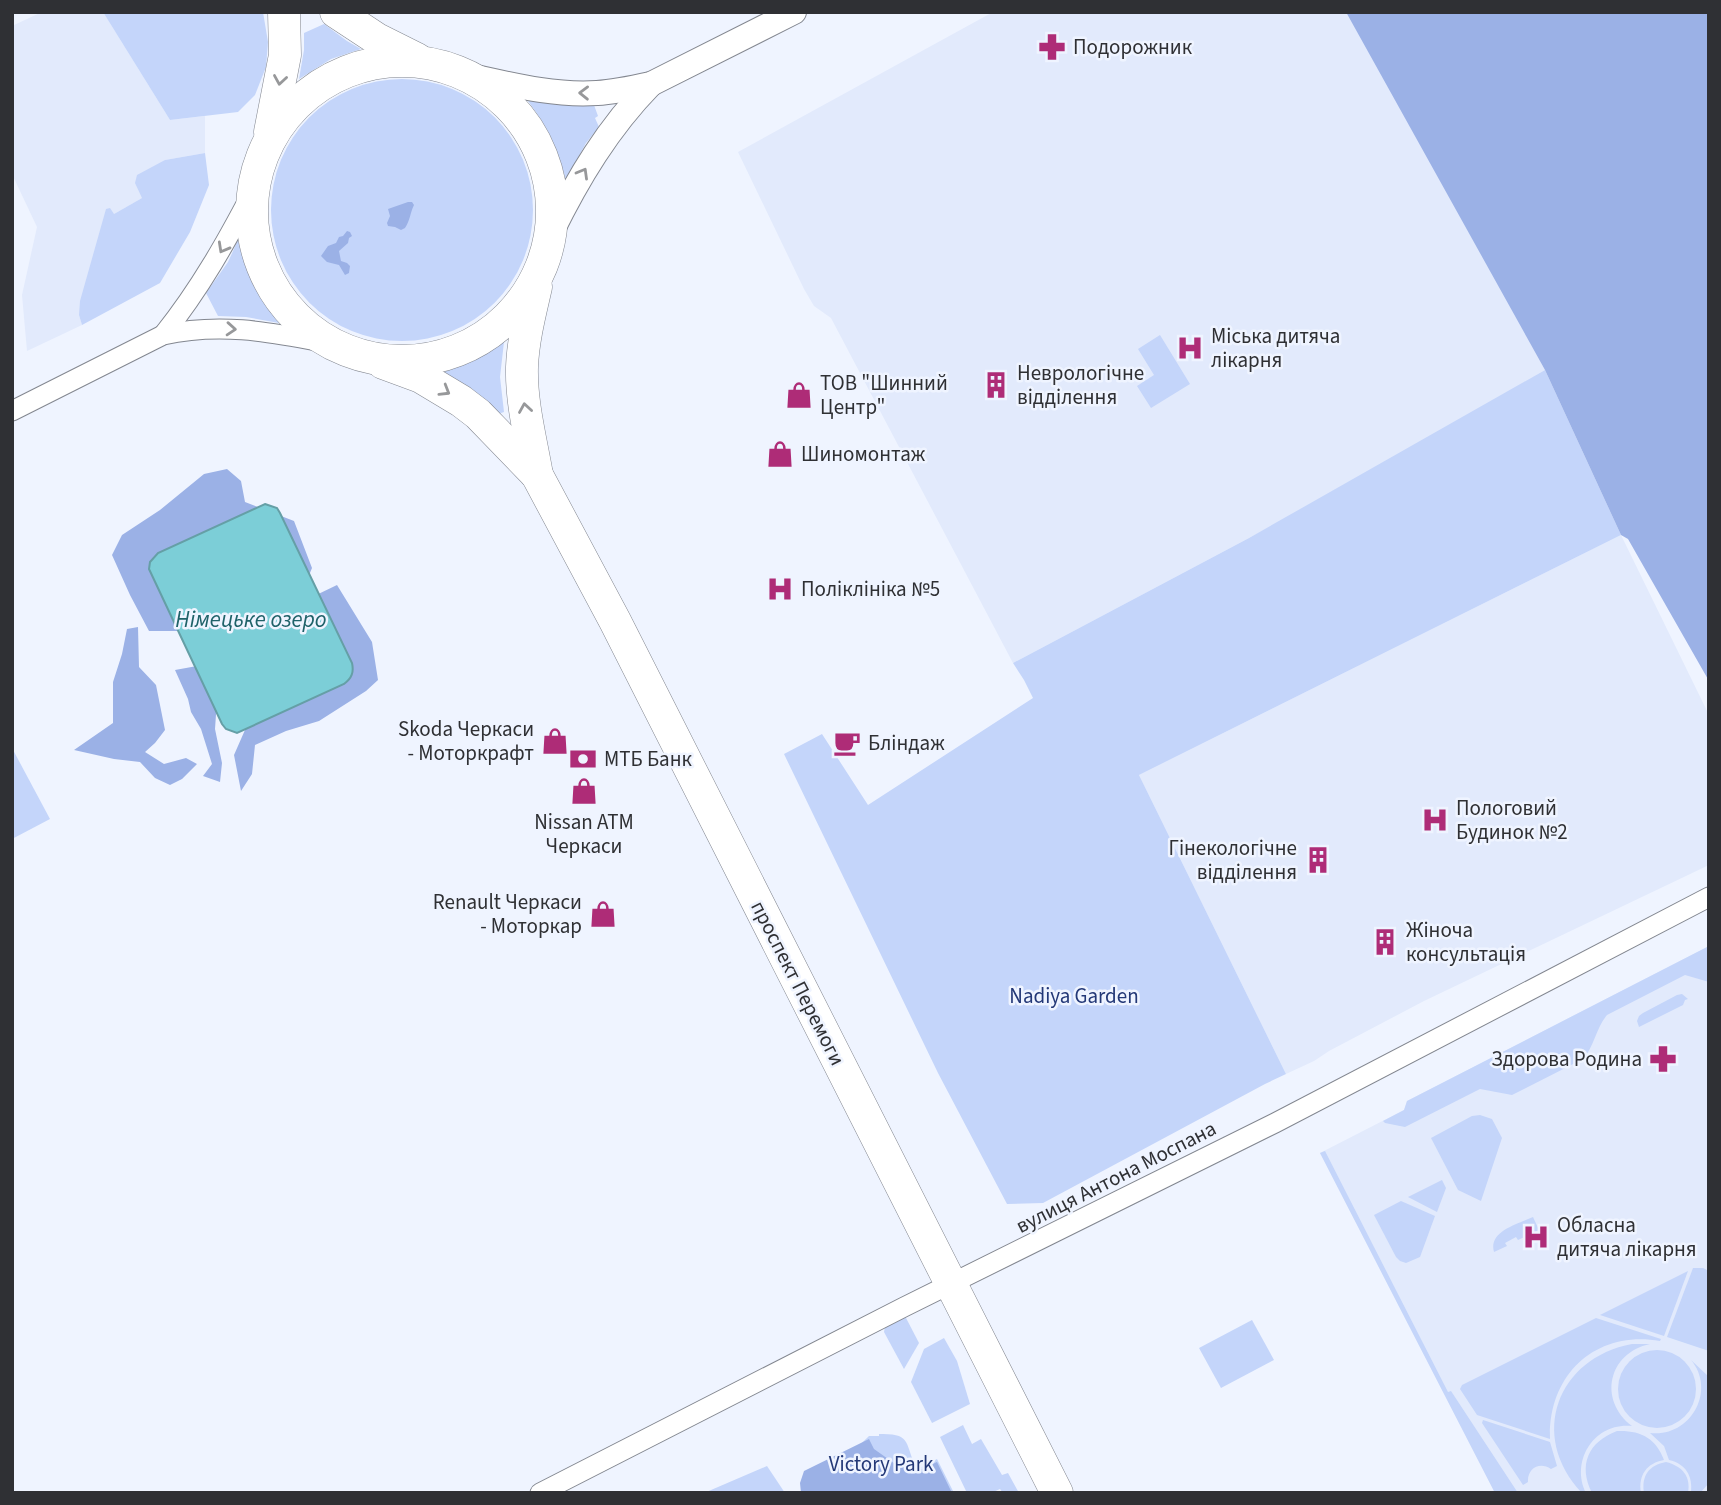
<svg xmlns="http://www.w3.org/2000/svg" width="1721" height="1505" font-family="'Source Sans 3',sans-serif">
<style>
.built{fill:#e2eafc}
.green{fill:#c4d5fa}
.forest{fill:#9bb1e6}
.water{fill:#7cced7;stroke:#659fa6;stroke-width:2}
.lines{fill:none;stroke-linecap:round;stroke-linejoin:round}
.minor-casing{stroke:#838790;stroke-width:21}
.tertiary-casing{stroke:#838790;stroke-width:26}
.primary-casing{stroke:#838790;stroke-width:33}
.minor{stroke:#fff;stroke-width:19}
.tertiary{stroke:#fff;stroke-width:24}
.primary{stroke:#fff;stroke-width:32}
.oneway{stroke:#97989a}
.labels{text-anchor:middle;stroke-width:5;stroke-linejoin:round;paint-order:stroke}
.poi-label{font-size:21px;fill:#2f3034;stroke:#eff4ff;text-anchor:start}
.street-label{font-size:21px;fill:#2f3034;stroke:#eff4ff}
.park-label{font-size:21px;fill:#233877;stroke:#eff4ff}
.water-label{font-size:23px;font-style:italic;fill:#1f6269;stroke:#eff4ff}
</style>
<rect width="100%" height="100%" fill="#eff4ff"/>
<g class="built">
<path d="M42 12H103L170 120 205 116V153L165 160 142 198 114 214 79 315 82 325 27 351 22 295 37 227 12 174V26Z"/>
<path d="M993 12H1350L1545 370 1362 478 1013 663 831 318 814 306 804 289 738 152Z"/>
<path d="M1621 535 1709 715V865L1424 1001 1329 1051 1314 1061 1286 1074 1139 775Z"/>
<path d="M1709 946V1493H1495L1320 1153 1404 1110 1407 1101Z"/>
</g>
<g class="green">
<path d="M103 12H263L268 42 266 67 255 95 238 112 170 120Z"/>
<path d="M324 24 347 41 361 49 331 59 299 79 304 50V33Z"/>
<circle cx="402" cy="210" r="131"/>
<path d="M525 97 594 105 598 116 595 118 599 127 586 143 566 180C556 144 547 126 525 97Z"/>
<path d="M205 153 209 185 190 232 160 283 82 325 79 315 80 301 106 209 110 208 114 214 142 198 135 183 137 175 165 160Z"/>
<path d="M238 240C248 276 256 292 279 323L246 317 218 316 206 293 228 262Z"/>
<path d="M1160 335 1190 384 1151 408 1137 386 1154 375 1138 349Z"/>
<path d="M504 342 500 377 504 412 498 414 469 389 444 372 473 361Z"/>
<path d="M1545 370 1621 535 1139 775 1286 1074 1265 1084 1043 1203 1007 1204 938 1073 784 754 822 734 868 805 1033 698 1024 680 1013 663 1249 538Z"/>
<path d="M12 748 50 819 12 839Z"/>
<path d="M1709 946V982L1685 975 1607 1015C1596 1028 1594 1047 1583 1059L1512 1095 1480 1089 1405 1127 1385 1123 1383 1121 1404 1110 1407 1101Z"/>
<path d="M1682 994 1688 999 1685 1000 1683 1005 1639 1027 1637 1021 1639 1016 1643 1013 1677 995Z"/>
<path d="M1480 1115 1492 1119 1502 1138 1481 1201 1458 1190 1431 1138 1472 1116Z"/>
<path d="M1325 1151 1448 1392 1451 1391 1518 1493H1495L1320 1153Z"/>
<path d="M1442 1180 1446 1188 1437 1212 1408 1197Z"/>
<path d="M1401 1201 1435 1216 1420 1257 1406 1263 1400 1261 1396 1257 1374 1215Z"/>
<path d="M1533 1217 1539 1230 1518 1240 1516 1237 1505 1243 1507 1246 1494 1252C1488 1231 1518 1224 1533 1217Z"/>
<path d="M1693 1268H1703L1709 1271V1351L1667 1337Z"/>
<path d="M1688 1271 1664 1336 1600 1315Z"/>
<path d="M905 1316 919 1343 904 1369 884 1332 885 1327Z"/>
<path d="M1596 1318 1661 1339 1660 1341C1596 1330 1548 1374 1550 1439L1477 1415 1460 1389 1462 1385Z"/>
<path d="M1252 1320 1274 1360 1221 1388 1199 1348Z"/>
<path d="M944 1338 957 1361 970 1404 932 1423 911 1382 924 1349Z"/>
<path d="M1632 1344H1650C1608 1353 1598 1400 1632 1426 1595 1422 1570 1460 1586 1493H1582C1528 1436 1557 1358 1632 1344Z"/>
<circle cx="1657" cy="1389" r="39"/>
<path d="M1691 1360 1709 1377V1483L1700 1493H1691C1693 1476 1686 1464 1669 1460L1664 1446 1650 1433C1690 1438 1717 1391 1691 1360Z"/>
<path d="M1483 1420 1550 1442 1557 1466 1551 1469C1540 1461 1527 1468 1528 1482L1523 1485 1482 1423Z"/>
<path d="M963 1425 972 1444 981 1439 1002 1475 1008 1473 1019 1493H1003L1000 1489 991 1493H967L940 1437Z"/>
<path d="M1617 1431C1640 1430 1656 1438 1664 1460 1647 1463 1638 1475 1641 1493H1592C1578 1465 1588 1442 1617 1431Z"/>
<path d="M879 1434C913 1433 904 1444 917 1469L937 1459 954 1493H801L823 1481 869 1436H879Z"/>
<path d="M1666 1462C1682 1466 1691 1476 1688 1493H1644C1641 1476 1649 1465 1666 1462Z"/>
<path d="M767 1466 785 1493H704Z"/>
</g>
<g class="forest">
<path d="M1346 12H1709V681L1628 539 1621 535 1545 370Z"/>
<path d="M408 202H412L414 205C410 213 410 221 405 228L401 230 395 227 388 226 387 223 390 216 388 209Z"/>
<path d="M347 231 350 232 352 236 349 238 348 243 339 251 341 261 347 263 350 266 349 273 345 275 339 265 327 262 321 256 328 246 336 243 339 237 343 236Z"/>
<path d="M227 469 241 481 245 502 294 521 312 568 305 585 189 631H149L130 595 112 555 122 535 160 510 204 474Z"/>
<path d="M337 585 372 642 378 680 366 691 319 721 286 731 255 745 252 774 241 791 234 755 252 714 310 598Z"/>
<path d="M138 627 139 667 156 685 165 730 155 743 145 752 164 764 186 758 197 764 182 779 170 785 155 778 140 762 114 759 74 750 113 723V682L122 654 127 629Z"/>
<path d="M208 664 217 700 215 729 222 763 220 782 203 776 212 764 201 729 191 712 188 699 175 670Z"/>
<path d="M869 1439 874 1449 898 1466 903 1464 911 1474 937 1462 952 1493H801L800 1483 804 1471Z"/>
</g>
<path class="water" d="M265 504 277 508 280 513 352 663C354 672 352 678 344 684L237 733 226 729 222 724 149 569 150 562 158 553Z"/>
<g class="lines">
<defs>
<g id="minor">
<path d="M163 335C200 289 228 239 255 187"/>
<path d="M12 411 163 335C225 321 278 334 339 345"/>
<path d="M540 1493 904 1307 1275 1123 1709 897"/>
</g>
<g id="tertiary">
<path d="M466 75C508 84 553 96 597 93 615 92 633 88 651 84L794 12"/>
<path d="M551 233C578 178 608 128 651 84"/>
</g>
<g id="primary">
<path d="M336 12 377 39 417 59"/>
<circle cx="402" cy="211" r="150"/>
<path d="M270 132 285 55 284 12"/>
<path d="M536 287C530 313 523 340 522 367 521 403 531 440 537 475"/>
<path d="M383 363 421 377 461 401 478 414 537 475 615 621 1057 1493"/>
</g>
</defs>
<use href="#minor" class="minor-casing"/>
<use href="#tertiary" class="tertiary-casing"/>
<use href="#primary" class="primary-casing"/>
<use href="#minor" class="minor"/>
<use href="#tertiary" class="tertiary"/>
<use href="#primary" class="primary"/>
</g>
<defs><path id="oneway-chevron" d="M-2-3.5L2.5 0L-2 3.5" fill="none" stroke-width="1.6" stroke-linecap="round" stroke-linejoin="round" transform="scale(1.75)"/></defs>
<g class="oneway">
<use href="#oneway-chevron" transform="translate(280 80) rotate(99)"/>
<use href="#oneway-chevron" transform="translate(584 93) rotate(-179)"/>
<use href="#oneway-chevron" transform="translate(583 173) rotate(-60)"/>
<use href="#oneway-chevron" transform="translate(223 248) rotate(119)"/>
<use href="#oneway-chevron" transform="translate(231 329) rotate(4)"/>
<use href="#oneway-chevron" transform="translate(445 391) rotate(31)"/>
<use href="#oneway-chevron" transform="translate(525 408) rotate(-99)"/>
</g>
<defs>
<symbol id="pharmacy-bare" viewBox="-9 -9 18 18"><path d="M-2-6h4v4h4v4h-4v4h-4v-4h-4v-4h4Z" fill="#ae2c77" stroke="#eff4ff" stroke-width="2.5" paint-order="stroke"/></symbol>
<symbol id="hospital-bare" viewBox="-9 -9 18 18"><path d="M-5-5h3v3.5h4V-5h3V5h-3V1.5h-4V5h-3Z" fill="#ae2c77" stroke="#eff4ff" stroke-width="2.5" paint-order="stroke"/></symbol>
<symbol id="building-bare" viewBox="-9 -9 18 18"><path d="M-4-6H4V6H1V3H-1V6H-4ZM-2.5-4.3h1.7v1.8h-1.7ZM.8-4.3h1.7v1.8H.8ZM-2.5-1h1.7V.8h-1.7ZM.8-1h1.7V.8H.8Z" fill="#ae2c77" stroke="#eff4ff" stroke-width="2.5" paint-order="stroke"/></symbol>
<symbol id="shop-bare" viewBox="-9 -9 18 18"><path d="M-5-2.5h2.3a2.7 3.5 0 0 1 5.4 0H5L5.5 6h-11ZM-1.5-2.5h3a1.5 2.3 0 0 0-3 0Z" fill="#ae2c77" stroke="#eff4ff" stroke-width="2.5" paint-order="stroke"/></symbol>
<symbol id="cafe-bare" viewBox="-9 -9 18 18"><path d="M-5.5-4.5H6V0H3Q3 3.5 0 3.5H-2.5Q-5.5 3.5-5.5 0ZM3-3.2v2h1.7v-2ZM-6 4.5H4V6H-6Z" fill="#ae2c77" stroke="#eff4ff" stroke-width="2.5" paint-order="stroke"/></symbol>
<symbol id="bank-bare" viewBox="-9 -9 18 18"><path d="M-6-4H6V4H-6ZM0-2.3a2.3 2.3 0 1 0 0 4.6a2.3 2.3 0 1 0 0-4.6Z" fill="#ae2c77" stroke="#eff4ff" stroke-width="2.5" paint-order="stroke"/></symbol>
</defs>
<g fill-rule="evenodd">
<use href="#pharmacy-bare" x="1033" y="28" width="38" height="38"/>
<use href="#hospital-bare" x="1171" y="329" width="38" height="38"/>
<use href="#building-bare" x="977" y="366" width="38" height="38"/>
<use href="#shop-bare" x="780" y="376" width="38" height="38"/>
<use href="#shop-bare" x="761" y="435" width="38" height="38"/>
<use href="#hospital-bare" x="761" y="570" width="38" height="38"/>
<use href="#shop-bare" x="536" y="722" width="38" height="38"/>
<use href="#cafe-bare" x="828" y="724" width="38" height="38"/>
<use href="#bank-bare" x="564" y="740" width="38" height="38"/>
<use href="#shop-bare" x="565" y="772" width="38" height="38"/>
<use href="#hospital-bare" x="1416" y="801" width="38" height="38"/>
<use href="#building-bare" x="1299" y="841" width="38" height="38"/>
<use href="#shop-bare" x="584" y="895" width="38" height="38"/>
<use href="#building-bare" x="1366" y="923" width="38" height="38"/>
<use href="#pharmacy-bare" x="1644" y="1040" width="38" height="38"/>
<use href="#hospital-bare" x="1517" y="1218" width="38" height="38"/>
</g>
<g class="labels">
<g class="poi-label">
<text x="1073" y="54">Подорожник</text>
<text x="1211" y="343">Міська дитяча<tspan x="1211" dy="24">лікарня</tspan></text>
<text x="1017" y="380">Неврологічне<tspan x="1017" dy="24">відділення</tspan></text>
<text x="820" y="390">ТОВ "Шинний<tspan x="820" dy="24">Центр"</tspan></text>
<text x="801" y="461">Шиномонтаж</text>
<text x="801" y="596">Поліклініка №5</text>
<text x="534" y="736" text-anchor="end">Skoda Черкаси<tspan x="534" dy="24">- Моторкрафт</tspan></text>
<text x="868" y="750">Бліндаж</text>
<text x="604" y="766">МТБ Банк</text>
<text x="1456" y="815">Пологовий<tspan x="1456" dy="24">Будинок №2</tspan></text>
<text x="584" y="829" text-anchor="middle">Nissan АТМ<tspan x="584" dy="24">Черкаси</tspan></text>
<text x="1297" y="855" text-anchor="end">Гінекологічне<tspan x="1297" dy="24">відділення</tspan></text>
<text x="582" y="909" text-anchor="end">Renault Черкаси<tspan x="582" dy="24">- Моторкар</tspan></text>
<text x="1406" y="937">Жіноча<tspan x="1406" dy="24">консультація</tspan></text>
<text x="1642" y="1066" text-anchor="end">Здорова Родина</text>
<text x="1557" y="1232">Обласна<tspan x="1557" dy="24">дитяча лікарня</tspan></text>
</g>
<g class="street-label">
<text transform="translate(798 983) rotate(63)" y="7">проспект Перемоги</text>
<text transform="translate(1116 1177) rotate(-27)" y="7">вулиця Антона Моспана</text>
</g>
<g class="park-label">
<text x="1074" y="1003">Nadiya Garden</text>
<text x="881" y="1471">Victory Park</text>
</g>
<g class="water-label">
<text x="251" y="627">Німецьке озеро</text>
</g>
</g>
<rect width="1721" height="1505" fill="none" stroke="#2f3034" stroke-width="28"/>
</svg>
